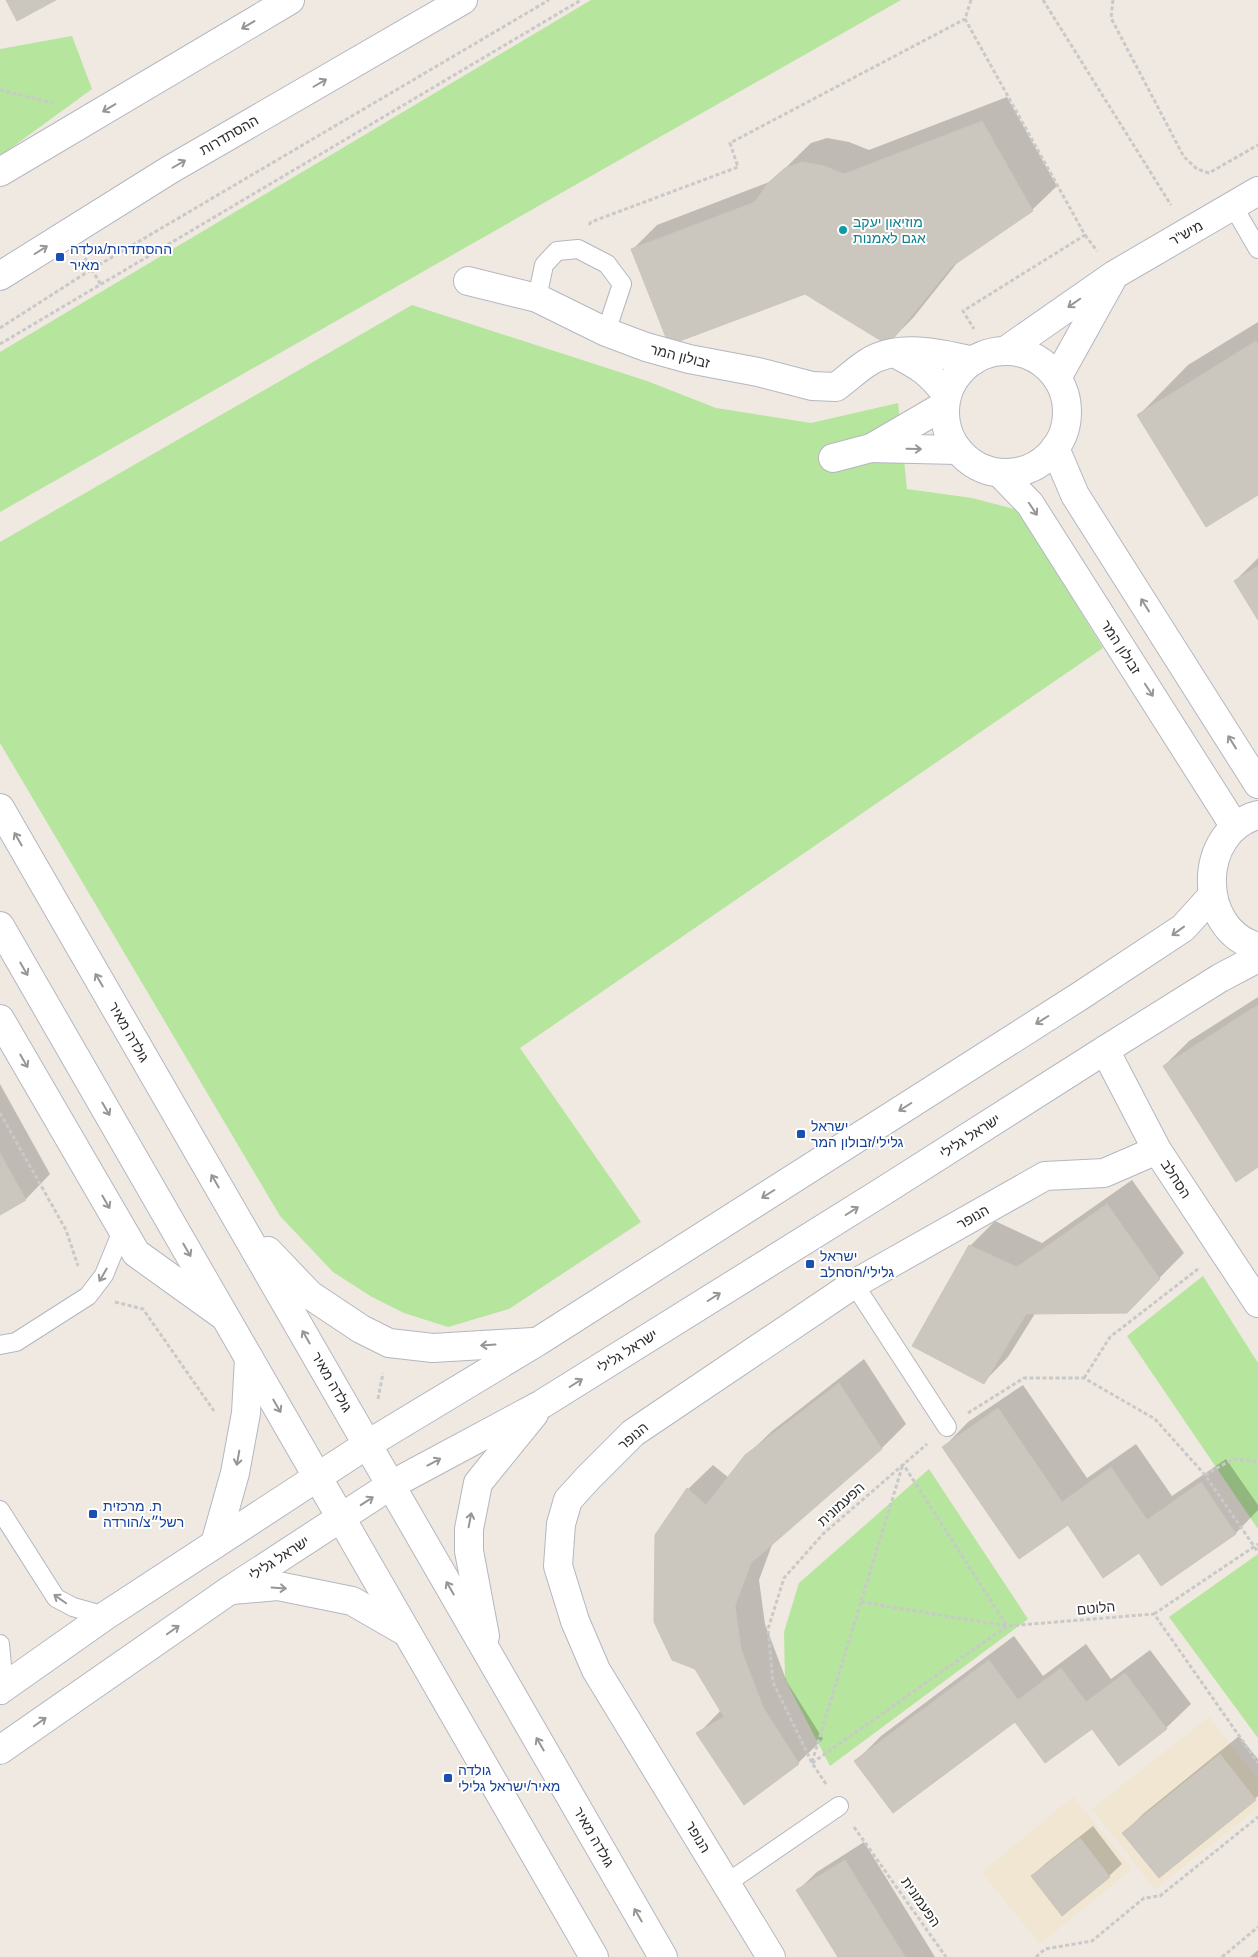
<svg xmlns="http://www.w3.org/2000/svg" width="1258" height="1957" font-family="Arial,'Noto Sans Hebrew',sans-serif">
<style>
.education{fill:#f0e6d1}
.green{fill:#b6e59e}
.shadow{fill:#0003}
.building{fill:#cbc7bf;stroke:#cbc5ba}
.lines{fill:none;stroke-linecap:round;stroke-linejoin:round}
.lane-casing{stroke:#b4b7c1;stroke-width:20}
.street-casing{stroke:#b4b7c1;stroke-width:30}
.secondary-casing{stroke:#b4b7c1;stroke-width:30}
.path{stroke:#c9c9c9;stroke-width:3;stroke-dasharray:4 2.5;stroke-linecap:butt}
.lane{stroke:#fff;stroke-width:18}
.street{stroke:#fff;stroke-width:28}
.secondary{stroke:#fff;stroke-width:28}
.oneway{stroke:#969696}
.culture-dot{fill:#0f9aa8;stroke:#fff;stroke-width:2}
.transit-dot{fill:#1a4fb4;stroke:#fff;stroke-width:2}
.labels{text-anchor:middle;stroke-width:4;stroke-linejoin:round;paint-order:stroke}
.street-label{font-size:14px;fill:#2e2e2e;stroke:#fff}
.culture-label{font-size:14px;fill:#0d838f;stroke:#fff;text-anchor:start}
.transit-label{font-size:14px;fill:#164399;stroke:#fff;text-anchor:start}
</style>
<rect width="100%" height="100%" fill="#efe9e1"/>
<g class="education">
<path d="M1209 1717 1258 1780V1808L1155 1889 1092 1809Z"/>
<path d="M1073 1797 1132 1869 1040 1944 982 1872Z"/>
</g>
<g class="green">
<path d="M591 0H901L0 512V352Z"/>
<path d="M72 36 92 89 0 156V49Z"/>
<path d="M412 305 647 381 716 408 811 423 898 403 907 489 972 498 1018 510 1103 648 520 1048 641 1222 509 1309 448 1327 404 1313 372 1297 333 1272 280 1216 0 743V542Z"/>
<path d="M1203 1276 1258 1363V1529L1127 1336Z"/>
<path d="M929 1469 1028 1619 830 1766 785 1679 784 1632 799 1583Z"/>
<path d="M1258 1554V1738L1169 1617Z"/>
</g>
<g class="shadow">
<path d="M1007 97 1057 186 1032 210 961 258 913 318 888 343 805 293 633 249 657 225 772 181 811 143 827 138 849 142 869 150Z"/>
<path d="M1258 322V494L1139 415 1188 365Z"/>
<path d="M1258 558V618L1235 581Z"/>
<path d="M1258 997V1166L1164 1066 1189 1041Z"/>
<path d="M0 1084 50 1174 26 1199 0 1213Z"/>
<path d="M1132 1180 1184 1253 1126 1312H1036L1008 1357 984 1382 970 1246 995 1221 1042 1243Z"/>
<path d="M864 1359 906 1424 882 1448 773 1542 759 1580 765 1624 787 1682 823 1739 798 1763 698 1734 721 1710 688 1489 713 1465 729 1478 746 1456 772 1431Z"/>
<path d="M1023 1385 1087 1478 1136 1444 1172 1496 1226 1459 1258 1505V1510L1236 1533 1162 1584 1139 1551 1068 1524 944 1447 968 1422Z"/>
<path d="M1014 1636 1043 1676 1086 1644 1111 1679 1150 1650 1191 1704 1166 1728 1092 1727 1015 1721 856 1761 881 1736Z"/>
<path d="M1239 1736 1258 1759V1796L1159 1877 1124 1833 1143 1814Z"/>
<path d="M1093 1826 1122 1864 1109 1876H1032L1045 1864Z"/>
<path d="M864 1842 935 1957H839L798 1890 817 1872Z"/>
<path d="M1258 1950V1957H1250Z"/>
</g>
<g class="building">
<path d="M6 0H56L17 21Z"/>
<path d="M982 121 1033 211 951 267 888 345 805 294 669 345 631 249 755 202 768 183 785 168 802 162 824 166 844 174Z"/>
<path d="M1256 341 1258 345V495L1206 527 1137 415Z"/>
<path d="M1258 566V620L1234 581Z"/>
<path d="M1258 1005V1167L1236 1182 1163 1066Z"/>
<path d="M0 1153 26 1200 0 1215Z"/>
<path d="M1107 1204 1160 1279 1127 1313 1026 1314 984 1384 912 1346 969 1245 1017 1267Z"/>
<path d="M839 1383 882 1449 751 1563 735 1606 741 1649 763 1707 799 1764 744 1805 696 1733 724 1717 695 1669 672 1660 654 1622 655 1535 687 1488 706 1505 745 1455Z"/>
<path d="M998 1408 1062 1502 1111 1467 1147 1520 1201 1482 1236 1534 1161 1586 1139 1553 1103 1578 1068 1525 1019 1559 942 1447Z"/>
<path d="M989 1660 1018 1700 1061 1668 1086 1702 1125 1673 1167 1729 1119 1766 1092 1729 1045 1763 1015 1722 893 1813 854 1761Z"/>
<path d="M1220 1754 1256 1800 1159 1878 1122 1833Z"/>
<path d="M1080 1838 1110 1877 1062 1916 1031 1876Z"/>
<path d="M845 1860 905 1957H838L796 1890Z"/>
</g>
<g class="lines">
<defs>
<g id="lane">
<path d="M1233 206 1258 249"/>
<path d="M537 298 544 265 557 251 578 249 607 264 622 284 606 332"/>
<path d="M854 1284 947 1427"/>
<path d="M0 1345 16 1342 88 1296 104 1275 122 1231"/>
<path d="M0 1510 56 1598 73 1607 105 1616"/>
<path d="M0 1644 4 1687 2 1695"/>
<path d="M727 1883 839 1806"/>
</g>
<g id="street">
<path d="M468 281 537 298 606 332 646 347 689 359 758 372 812 386 836 387C846 380 856 370 867 363 897 343 940 353 973 361"/>
<path d="M1005 351 1114 275 1258 191"/>
<circle cx="1006" cy="412" r="61"/>
<path d="M894 353C920 366 929 372 947 395"/>
<path d="M1057 378 1111 281"/>
<path d="M871 448 958 450"/>
<path d="M1055 448 1075 495 1258 784"/>
<path d="M833 458 871 448 945 405"/>
<path d="M1000 473 1030 504 1235 827"/>
<path d="M0 1019 136 1253 225 1317"/>
<path d="M1105 1050 1157 1150 1258 1303"/>
<path d="M771 1957 596 1670 575 1621 558 1566 561 1524 568 1500 588 1478 633 1433 854 1284 1045 1176 1104 1173 1157 1150"/>
</g>
<g id="secondary">
<path d="M0 172 290 0"/>
<path d="M0 276 171 169 463 0"/>
<path d="M0 808 663 1957"/>
<path d="M1258 815C1197 831 1196 930 1258 947"/>
<path d="M0 926 594 1957"/>
<path d="M268 1251 310 1295 361 1329 389 1343 433 1348 533 1342"/>
<path d="M215 1544 235 1473 246 1413 249 1358"/>
<path d="M232 1590 278 1586 352 1601 406 1632"/>
<path d="M485 1636 469 1551V1529L478 1483 534 1414"/>
<path d="M0 1690 105 1616 368 1444 537 1342 1080 996 1183 928 1212 896"/>
<path d="M0 1750 230 1590 391 1485 542 1404 885 1190 1105 1050 1220 978 1258 958"/>
</g>
</defs>
<use href="#lane" class="lane-casing"/>
<use href="#street" class="street-casing"/>
<use href="#secondary" class="secondary-casing"/>
<g class="path">
<path d="M971 0 965 19 1085 235 963 311 974 329"/>
<path d="M1043 0 1171 205"/>
<path d="M1113 0 1111 18 1184 157 1197 169 1209 173 1258 145"/>
<path d="M0 90 53 103"/>
<path d="M589 225 591 222 738 167 730 143 965 19"/>
<path d="M1085 235 1097 251"/>
<path d="M85 258 101 285"/>
<path d="M0 328 92 269 549 0"/>
<path d="M0 344 581 0"/>
<path d="M0 1113 66 1230 78 1266"/>
<path d="M115 1302 143 1309 214 1411"/>
<path d="M1084 1378 1110 1337 1198 1269"/>
<path d="M378 1399 383 1373"/>
<path d="M968 1413 1024 1378H1084L1155 1419 1205 1475 1258 1552"/>
<path d="M1205 1475 1233 1459 1258 1462"/>
<path d="M861 1602 1007 1626 1154 1614 1258 1763"/>
<path d="M1154 1614 1258 1544"/>
<path d="M812 1762 903 1464"/>
<path d="M812 1763 1007 1626 903 1464"/>
<path d="M826 1784 812 1763 773 1682 768 1629 784 1578 823 1534 927 1444"/>
<path d="M854 1827 946 1957"/>
<path d="M1036 1957 1045 1949 1092 1941 1144 1898 1160 1896 1258 1817"/>
<path d="M1222 1957 1258 1927"/>
</g>
<use href="#lane" class="lane"/>
<use href="#street" class="street"/>
<use href="#secondary" class="secondary"/>
</g>
<defs><path id="oneway-shaft" d="M-6 0H5M1.5-3L5.5 0L1.5 3" fill="none" stroke-width="1.6" stroke-linecap="round" stroke-linejoin="round" transform="scale(1.25)"/></defs>
<g class="oneway">
<use href="#oneway-shaft" transform="translate(248 25) rotate(149)"/>
<use href="#oneway-shaft" transform="translate(320 83) rotate(-30)"/>
<use href="#oneway-shaft" transform="translate(109 108) rotate(149)"/>
<use href="#oneway-shaft" transform="translate(179 164) rotate(-30)"/>
<use href="#oneway-shaft" transform="translate(41 250) rotate(-32)"/>
<use href="#oneway-shaft" transform="translate(1074 303) rotate(145)"/>
<use href="#oneway-shaft" transform="translate(914 449) rotate(1)"/>
<use href="#oneway-shaft" transform="translate(1033 509) rotate(56)"/>
<use href="#oneway-shaft" transform="translate(1145 605) rotate(-122)"/>
<use href="#oneway-shaft" transform="translate(1149 690) rotate(57)"/>
<use href="#oneway-shaft" transform="translate(1232 742) rotate(-122)"/>
<use href="#oneway-shaft" transform="translate(18 839) rotate(-120)"/>
<use href="#oneway-shaft" transform="translate(1178 931) rotate(144)"/>
<use href="#oneway-shaft" transform="translate(24 969) rotate(60)"/>
<use href="#oneway-shaft" transform="translate(99 980) rotate(-120)"/>
<use href="#oneway-shaft" transform="translate(1042 1020) rotate(148)"/>
<use href="#oneway-shaft" transform="translate(24 1061) rotate(60)"/>
<use href="#oneway-shaft" transform="translate(905 1107) rotate(148)"/>
<use href="#oneway-shaft" transform="translate(106 1109) rotate(60)"/>
<use href="#oneway-shaft" transform="translate(215 1181) rotate(-120)"/>
<use href="#oneway-shaft" transform="translate(768 1194) rotate(148)"/>
<use href="#oneway-shaft" transform="translate(106 1202) rotate(60)"/>
<use href="#oneway-shaft" transform="translate(852 1211) rotate(-32)"/>
<use href="#oneway-shaft" transform="translate(187 1250) rotate(60)"/>
<use href="#oneway-shaft" transform="translate(103 1275) rotate(120)"/>
<use href="#oneway-shaft" transform="translate(714 1297) rotate(-32)"/>
<use href="#oneway-shaft" transform="translate(306 1337) rotate(-120)"/>
<use href="#oneway-shaft" transform="translate(488 1345) rotate(176)"/>
<use href="#oneway-shaft" transform="translate(576 1383) rotate(-32)"/>
<use href="#oneway-shaft" transform="translate(277 1406) rotate(60)"/>
<use href="#oneway-shaft" transform="translate(238 1458) rotate(100)"/>
<use href="#oneway-shaft" transform="translate(434 1462) rotate(-28)"/>
<use href="#oneway-shaft" transform="translate(367 1501) rotate(-33)"/>
<use href="#oneway-shaft" transform="translate(470 1520) rotate(-79)"/>
<use href="#oneway-shaft" transform="translate(279 1588) rotate(4)"/>
<use href="#oneway-shaft" transform="translate(450 1588) rotate(-120)"/>
<use href="#oneway-shaft" transform="translate(60 1599) rotate(-145)"/>
<use href="#oneway-shaft" transform="translate(173 1630) rotate(-35)"/>
<use href="#oneway-shaft" transform="translate(40 1722) rotate(-35)"/>
<use href="#oneway-shaft" transform="translate(540 1744) rotate(-120)"/>
<use href="#oneway-shaft" transform="translate(638 1915) rotate(-120)"/>
</g>
<circle class="culture-dot" cx="843" cy="230" r="5"/>
<g class="transit-dot">
<rect x="55" y="252" width="10" height="10" rx="2.5"/>
<rect x="796" y="1129" width="10" height="10" rx="2.5"/>
<rect x="805" y="1259" width="10" height="10" rx="2.5"/>
<rect x="88" y="1509" width="10" height="10" rx="2.5"/>
<rect x="443" y="1773" width="10" height="10" rx="2.5"/>
</g>
<g class="labels">
<g class="street-label">
<text transform="translate(229 135) rotate(-30)" y="5">ההסתדרות</text>
<text transform="translate(1186 233) rotate(-30)" y="5">מיש"ר</text>
<text transform="translate(680 356) rotate(14)" y="5">זבולון המר</text>
<text transform="translate(1121 647) rotate(57)" y="5">זבולון המר</text>
<text transform="translate(129 1032) rotate(60)" y="5">גולדה מאיר</text>
<text transform="translate(970 1136) rotate(-33)" y="5">ישראל גלילי</text>
<text transform="translate(1176 1179) rotate(57)" y="5">הסחלב</text>
<text transform="translate(973 1217) rotate(-30)" y="5">הנופר</text>
<text transform="translate(627 1351) rotate(-32)" y="5">ישראל גלילי</text>
<text transform="translate(332 1382) rotate(60)" y="5">גולדה מאיר</text>
<text transform="translate(633 1436) rotate(-40)" y="5">הנופר</text>
<text transform="translate(841 1504) rotate(-42)" y="5">הפעמונית</text>
<text transform="translate(279 1558) rotate(-33)" y="5">ישראל גלילי</text>
<text transform="translate(1096 1608) rotate(-5)" y="5">הלוטם</text>
<text transform="translate(594 1837) rotate(60)" y="5">גולדה מאיר</text>
<text transform="translate(698 1837) rotate(59)" y="5">הנופר</text>
<text transform="translate(921 1902) rotate(55)" y="5">הפעמונית</text>
</g>
<g class="culture-label">
<text x="853" y="227">מוזיאון יעקב<tspan x="853" dy="16">אגם לאמנות</tspan></text>
</g>
<g class="transit-label">
<text x="70" y="254">ההסתדרות/גולדה<tspan x="70" dy="16">מאיר</tspan></text>
<text x="811" y="1131">ישראל<tspan x="811" dy="16">גלילי/זבולון המר</tspan></text>
<text x="820" y="1261">ישראל<tspan x="820" dy="16">גלילי/הסחלב</tspan></text>
<text x="103" y="1511">ת. מרכזית<tspan x="103" dy="16">רשל״צ/הורדה</tspan></text>
<text x="458" y="1775">גולדה<tspan x="458" dy="16">מאיר/ישראל גלילי</tspan></text>
</g>
</g>
</svg>
